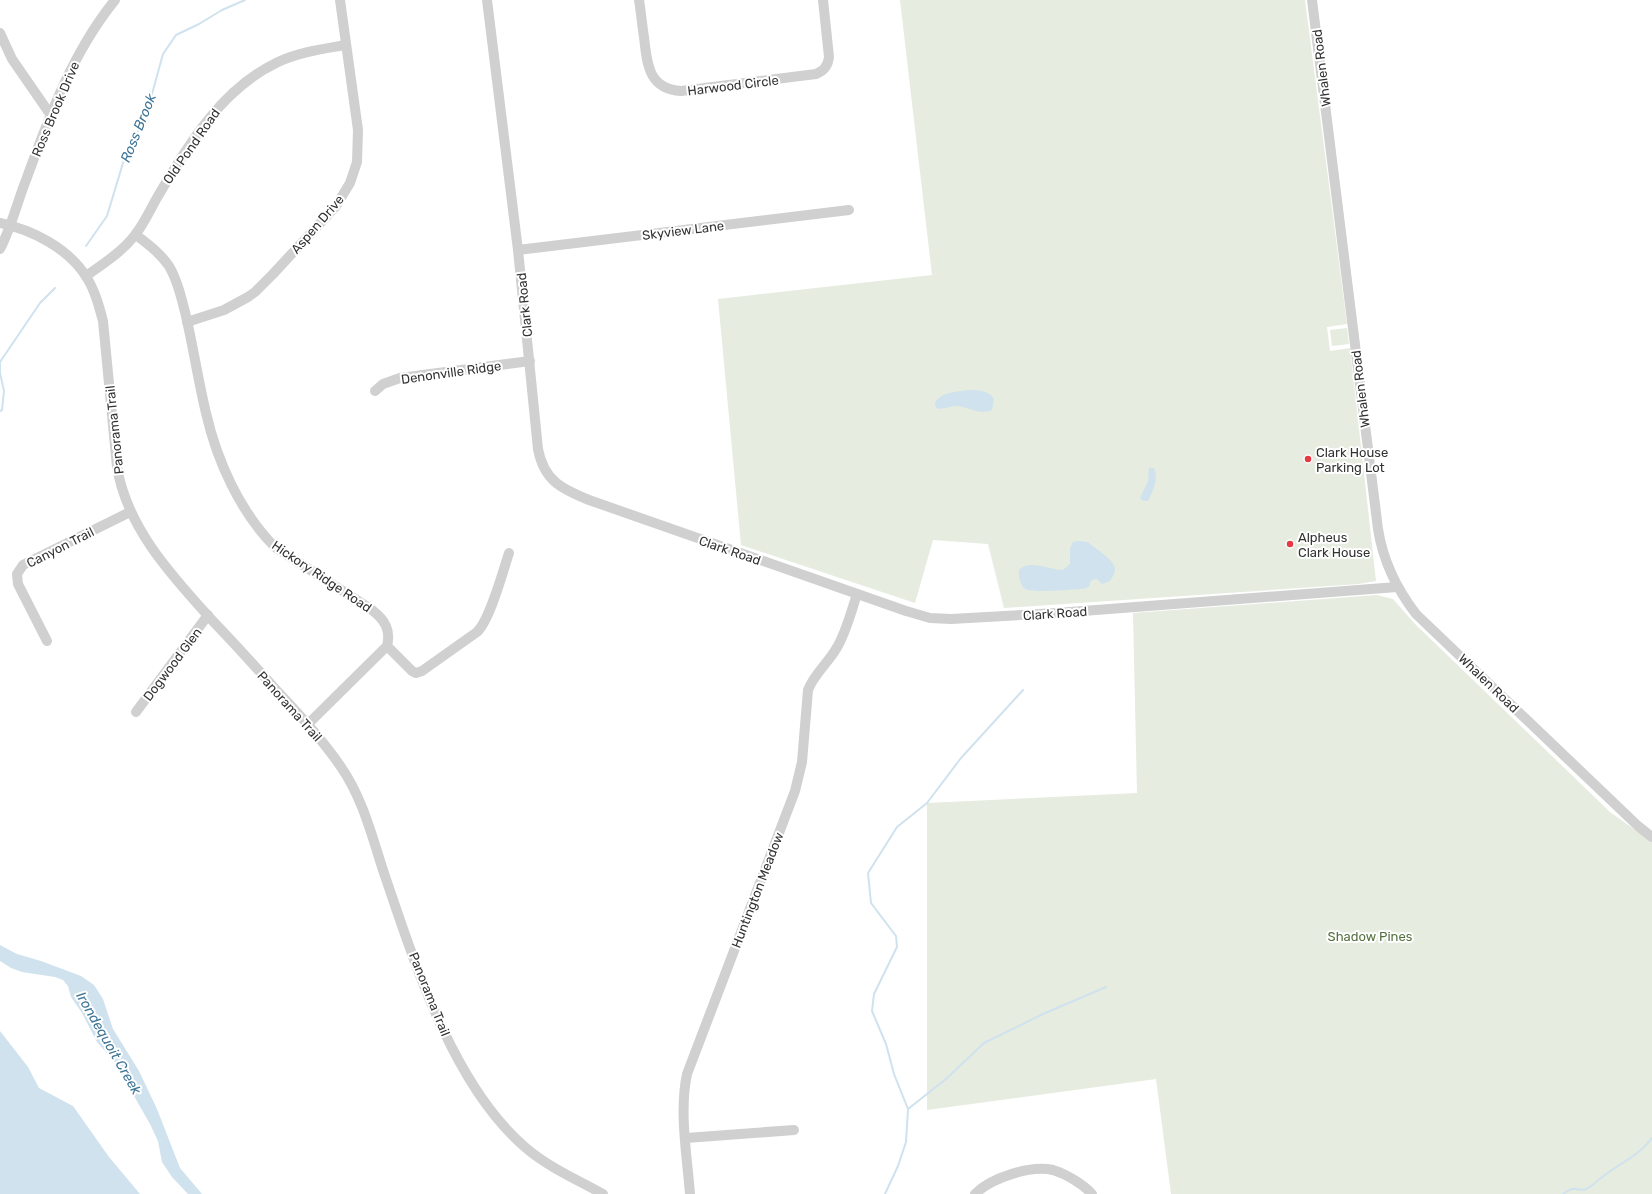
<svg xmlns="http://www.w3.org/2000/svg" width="1652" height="1194" font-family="Rubik,sans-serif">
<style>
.green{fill:#e6ecdf}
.water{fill:#cfe2ee}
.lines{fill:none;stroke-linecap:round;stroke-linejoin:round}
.stream{stroke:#cfe2ee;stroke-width:2}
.minor{stroke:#d0d0d0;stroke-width:10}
.poi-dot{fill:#e63946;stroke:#fff;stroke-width:1.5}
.labels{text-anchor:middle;stroke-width:4;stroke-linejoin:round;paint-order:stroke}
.street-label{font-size:13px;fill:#333;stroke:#fff}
.poi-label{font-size:13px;fill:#333;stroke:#fff;text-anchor:start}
.park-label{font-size:13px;fill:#56703f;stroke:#fff}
.water-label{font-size:14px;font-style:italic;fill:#3f7597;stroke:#fff}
</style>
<rect width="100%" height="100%" fill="#fff"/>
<g class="green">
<path d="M900 0H1305L1347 324 1327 327 1330 351 1350 348 1376 581 1359 584 1004 608 988 544 933 540 915 603 741 545 718 299 932 275Z"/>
<path d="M1347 328 1349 344 1332 346 1330 330Z"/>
<path d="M1377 595 1393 599 1415 624 1610 812 1652 842V1194H1171L1156 1079 927 1110V803L1137 793 1133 613Z"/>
</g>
<g class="water">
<path d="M968 390C977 390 989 390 994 399L992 410C979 416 968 406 955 406 947 407 944 410 936 408L935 403C941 392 956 392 968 390Z"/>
<path d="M1149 468H1154C1159 478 1153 491 1148 501H1143L1140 498 1148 481Z"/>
<path d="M1079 541 1088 542C1094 548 1115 560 1115 569 1115 573 1112 578 1110 581L1102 584 1097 579C1090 579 1091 582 1089 587L1083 589C1074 589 1030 594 1024 588 1020 583 1018 576 1019 570 1030 559 1049 570 1063 570L1070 564V548L1073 542Z"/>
<path d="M0 945 17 954 41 961 81 976 94 985 103 999 113 1029 139 1071 157 1109 180 1168 202 1194H188L172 1177 162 1162 158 1141 150 1124 114 1061 97 1042 82 1013 71 997 68 986 63 980 55 977 22 972 11 968 0 961Z"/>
<path d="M0 1031 28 1067 39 1088 73 1106 109 1157 140 1194H0Z"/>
</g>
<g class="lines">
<g class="stream">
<path d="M86 246 107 216 126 153 135 138 149 105 163 54 176 35 199 24 222 10 245 0"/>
<path d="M0 411 2 410 4 391 0 373V362L40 303 55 288"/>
<path d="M908 1109 946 1079 984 1043 1043 1014 1106 987"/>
<path d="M885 1194 898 1166 906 1142 908 1109 894 1074 886 1044 872 1011 874 994 897 947 896 936 871 903 868 873 897 827 927 803 961 758 1023 690"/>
<path d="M1563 1194C1577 1184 1575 1192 1586 1189 1592 1187 1596 1181 1601 1178 1618 1164 1639 1156 1652 1138"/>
</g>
<g class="minor">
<path d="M487 0 518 250 538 449C544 481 562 489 589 500L906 611 930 618 951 619 1057 613 1397 587"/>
<path d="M639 0C641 12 642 25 644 37 647 63 648 89 681 91L816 74C824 71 828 66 829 57L823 0"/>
<path d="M1312 0 1378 529C1383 561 1396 588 1416 614L1638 826 1652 837"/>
<path d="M0 33 12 59 50 114"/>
<path d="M0 223C32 230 69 248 87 278 95 291 99 306 103 321L117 467C127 527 170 574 210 618 233 642 255 666 277 691 300 715 322 739 341 767 364 800 373 841 386 879 416 967 454 1087 526 1148 548 1167 578 1180 603 1194"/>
<path d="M136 235C148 244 160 253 169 266 177 280 181 296 185 312 193 345 198 380 206 413 217 461 240 512 275 547L372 610C385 620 391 630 387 646L308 724"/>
<path d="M0 249C11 228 17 203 26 180 49 117 72 53 115 0"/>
<path d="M518 250 849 210"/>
<path d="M86 276C103 264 122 252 135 235 144 224 151 208 158 196 189 144 221 89 278 62 300 52 323 49 346 45"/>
<path d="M187 322 224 310 248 297 255 292 273 274 336 206 350 183 357 162 358 130 340 0"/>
<path d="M375 391 383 384 400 378 530 361"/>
<path d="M47 641 18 584 17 574 23 565 130 512"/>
<path d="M387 646 412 671 416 673 422 671 477 632C490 620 503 571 509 553"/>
<path d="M136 712 208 615"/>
<path d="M686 1138 794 1130"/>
<path d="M690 1194C687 1155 679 1112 687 1074L795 791 802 762 808 690C814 674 828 663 836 649 846 633 851 612 857 594"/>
<path d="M975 1194C991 1178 1030 1165 1053 1170 1066 1174 1083 1184 1092 1194"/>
</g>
</g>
<g class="poi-dot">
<circle cx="1308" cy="459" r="4"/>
<circle cx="1290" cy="544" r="4"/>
</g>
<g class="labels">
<g class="street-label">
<text transform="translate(1321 68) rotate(-97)" y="5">Whalen Road</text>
<text transform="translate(733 85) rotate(-7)" y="5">Harwood Circle</text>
<text transform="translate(55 109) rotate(-67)" y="5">Ross Brook Drive</text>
<text transform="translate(191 146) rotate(-55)" y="5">Old Pond Road</text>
<text transform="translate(317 224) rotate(-49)" y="5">Aspen Drive</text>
<text transform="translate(683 230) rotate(-7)" y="5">Skyview Lane</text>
<text transform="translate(524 305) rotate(-96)" y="5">Clark Road</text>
<text transform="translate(451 372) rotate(-8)" y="5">Denonville Ridge</text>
<text transform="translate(1360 389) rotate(-97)" y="5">Whalen Road</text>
<text transform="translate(114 430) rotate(-96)" y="5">Panorama Trail</text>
<text transform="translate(60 547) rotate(-27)" y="5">Canyon Trail</text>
<text transform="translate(730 550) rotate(19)" y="5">Clark Road</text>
<text transform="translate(322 576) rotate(34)" y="5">Hickory Ridge Road</text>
<text transform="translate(1055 613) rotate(-4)" y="5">Clark Road</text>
<text transform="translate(172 664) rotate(-53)" y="5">Dogwood Glen</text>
<text transform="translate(1489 683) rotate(44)" y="5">Whalen Road</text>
<text transform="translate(290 706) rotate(48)" y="5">Panorama Trail</text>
<text transform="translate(757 890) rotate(-69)" y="5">Huntington Meadow</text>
<text transform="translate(430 994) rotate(68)" y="5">Panorama Trail</text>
</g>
<g class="poi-label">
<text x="1316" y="457">Clark House<tspan x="1316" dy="15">Parking Lot</tspan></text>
<text x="1298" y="542">Alpheus<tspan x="1298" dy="15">Clark House</tspan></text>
</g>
<g class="park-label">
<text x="1370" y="941">Shadow Pines</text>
</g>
<g class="water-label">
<text transform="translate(138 128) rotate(-68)" y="5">Ross Brook</text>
<text transform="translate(109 1043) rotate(60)" y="5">Irondequoit Creek</text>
</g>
</g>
</svg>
